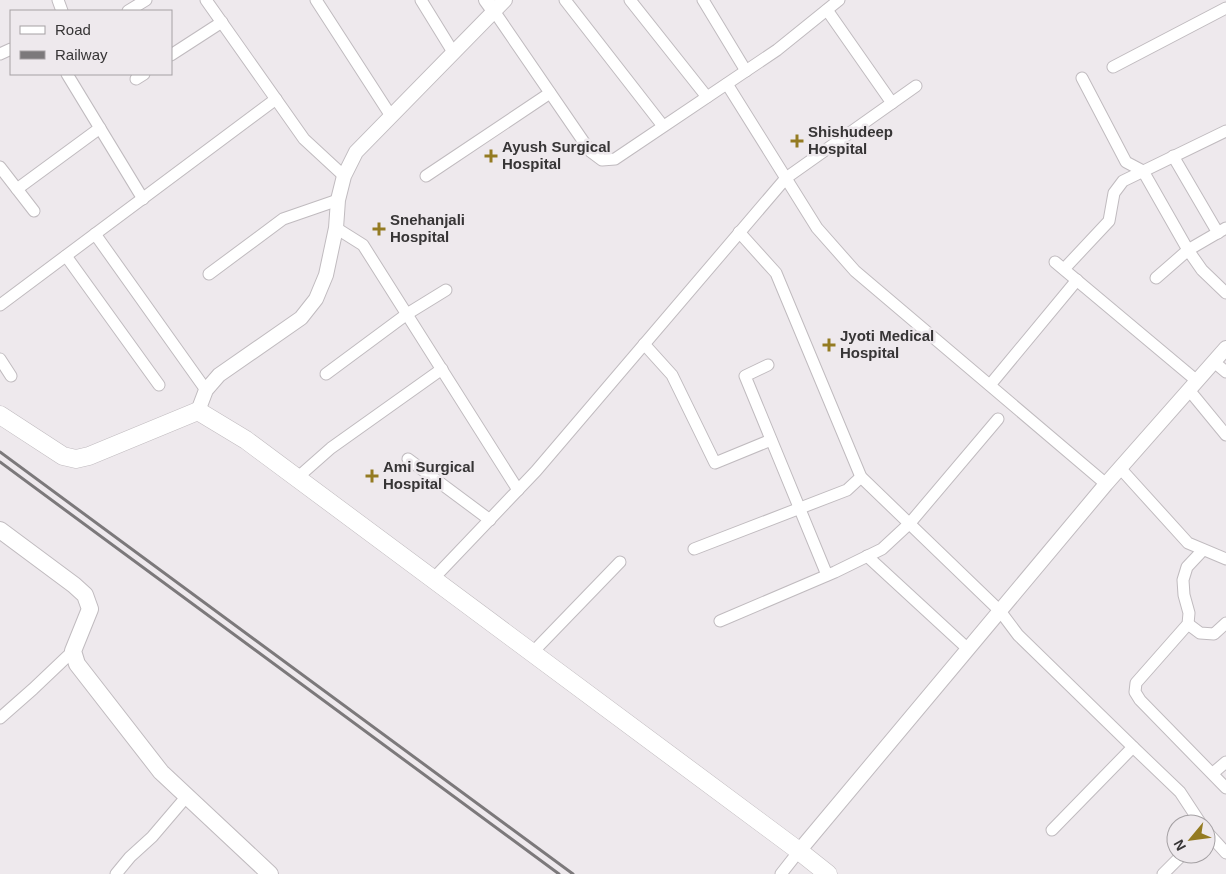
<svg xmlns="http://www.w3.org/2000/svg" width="1226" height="874" font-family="Arial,sans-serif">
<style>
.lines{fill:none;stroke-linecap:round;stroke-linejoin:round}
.minor-casing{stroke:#c0bbbf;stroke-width:13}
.tertiary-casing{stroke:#c0bbbf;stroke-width:16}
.secondary-casing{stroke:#c0bbbf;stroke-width:18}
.primary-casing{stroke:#c0bbbf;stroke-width:19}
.minor{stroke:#fff;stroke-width:11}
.tertiary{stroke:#fff;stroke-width:14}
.secondary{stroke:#fff;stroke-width:16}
.primary{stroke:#fff;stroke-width:18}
.rail{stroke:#7c797b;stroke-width:3}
.poi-dot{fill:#947b22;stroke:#eee9ed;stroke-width:2}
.labels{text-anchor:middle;stroke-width:5;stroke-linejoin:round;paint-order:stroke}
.poi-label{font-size:15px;font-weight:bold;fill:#373536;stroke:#eee9ed;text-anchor:start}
</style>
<rect width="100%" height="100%" fill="#eee9ed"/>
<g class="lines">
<defs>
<g id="minor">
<path d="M58 0 62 11"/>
<path d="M206 0 304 139 344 176"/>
<path d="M316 0 391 116"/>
<path d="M421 0 453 52"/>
<path d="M565 0 663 126"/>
<path d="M630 0 707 97"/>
<path d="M703 0 746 71"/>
<path d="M827 10 892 103"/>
<path d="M128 11 146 0"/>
<path d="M494 11 590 151 602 160 615 159 777 50 839 0"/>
<path d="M0 54 11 49"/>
<path d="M171 55 222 22"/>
<path d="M1113 67 1226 8"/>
<path d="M67 74 143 199"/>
<path d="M1082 78 1126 162 1143 171 1188 250 1202 270 1226 293"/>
<path d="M136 79 144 74"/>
<path d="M727 84 817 228 855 271 1106 484"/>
<path d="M1173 156 1218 233"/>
<path d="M0 167 34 211"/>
<path d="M426 176 550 93"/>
<path d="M17 189 100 128"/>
<path d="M336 228 363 245 518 490"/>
<path d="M739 232 776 273 861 477 1000 611 1018 635 1133 747 1180 792 1201 824"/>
<path d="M95 234 206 390"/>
<path d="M66 256 159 385"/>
<path d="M1055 262 1197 381"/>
<path d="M1064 269 1109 221 1114 193 1123 181 1226 131"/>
<path d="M209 274 283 219 338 200"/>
<path d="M1156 278 1188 250 1226 228"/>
<path d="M0 305 276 99"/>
<path d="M644 344 672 375 715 463 771 440"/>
<path d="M0 359 11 376"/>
<path d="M1214 362 1226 372"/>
<path d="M768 365 745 376 827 575"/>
<path d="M326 374 407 314 446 290"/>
<path d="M990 385 1077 280"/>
<path d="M1189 390 1226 435"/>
<path d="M408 459 490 520"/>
<path d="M1120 468 1188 543 1226 559"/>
<path d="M297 478 331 448 442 369"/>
<path d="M694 549 847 490 861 477"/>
<path d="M1203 550 1187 567 1183 580 1184 595 1189 613 1188 624 1136 683 1135 692 1140 700 1226 788"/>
<path d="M867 556 968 649"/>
<path d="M433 579 536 471 786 178 916 86"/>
<path d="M720 621 835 572 882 549 910 523 998 419"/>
<path d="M1188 624 1200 633 1214 634 1226 623"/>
<path d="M532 653 620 562"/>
<path d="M0 718 33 689 73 651"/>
<path d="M1213 773 1226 762"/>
<path d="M1052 830 1133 747"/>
<path d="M1206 831 1226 853"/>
<path d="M116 874 130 857 152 837 187 796"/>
<path d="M781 874 799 851"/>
<path d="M1163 874 1183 854"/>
</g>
<g id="tertiary">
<path d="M486 0 494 11"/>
<path d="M198 411 206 390 219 375 301 318 316 299 326 275 336 228 338 200 344 176 356 152 505 0"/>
<path d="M799 851 1106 484 1226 348"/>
</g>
<path id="secondary" d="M0 530 74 585 85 595 90 609 73 651 77 664 161 772 270 874"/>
<path id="primary" d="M0 415 63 456 76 459 89 456 198 411 246 440 799 851 828 874"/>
</defs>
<use href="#minor" class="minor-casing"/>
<use href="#tertiary" class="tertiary-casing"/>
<use href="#secondary" class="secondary-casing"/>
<use href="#primary" class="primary-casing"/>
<use href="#minor" class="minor"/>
<use href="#tertiary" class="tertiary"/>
<use href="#secondary" class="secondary"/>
<use href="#primary" class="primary"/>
<g class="rail">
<path d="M0 452 573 874"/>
<path d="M0 462 559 874"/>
</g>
</g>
<g class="poi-dot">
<path d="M794.5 133.5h5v5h5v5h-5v5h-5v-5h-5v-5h5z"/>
<path d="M488.5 148.5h5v5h5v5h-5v5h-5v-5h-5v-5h5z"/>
<path d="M376.5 221.5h5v5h5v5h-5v5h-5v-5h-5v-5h5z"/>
<path d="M826.5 337.5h5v5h5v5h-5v5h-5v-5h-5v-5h5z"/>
<path d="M369.5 468.5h5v5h5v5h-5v5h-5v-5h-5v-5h5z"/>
</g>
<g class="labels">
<g class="poi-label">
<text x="808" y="137">Shishudeep<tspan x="808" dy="17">Hospital</tspan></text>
<text x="502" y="152">Ayush Surgical<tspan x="502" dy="17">Hospital</tspan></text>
<text x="390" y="225">Snehanjali<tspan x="390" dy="17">Hospital</tspan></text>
<text x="840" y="341">Jyoti Medical<tspan x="840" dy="17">Hospital</tspan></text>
<text x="383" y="472">Ami Surgical<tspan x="383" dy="17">Hospital</tspan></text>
</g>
</g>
<rect x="10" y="10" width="162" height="65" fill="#eee9ed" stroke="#a5a1a4"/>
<rect x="20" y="26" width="25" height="8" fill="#ffffff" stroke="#a5a1a4"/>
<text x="55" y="35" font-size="15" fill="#373536">Road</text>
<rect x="20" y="51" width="25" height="8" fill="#7c797b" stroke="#a5a1a4"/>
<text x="55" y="60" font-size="15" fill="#373536">Railway</text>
<g transform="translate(1191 839) rotate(241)"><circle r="24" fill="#eee9ed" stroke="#a5a1a4"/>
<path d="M0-4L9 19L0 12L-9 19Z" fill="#947b22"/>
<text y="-8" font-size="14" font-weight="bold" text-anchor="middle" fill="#373536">N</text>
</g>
</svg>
